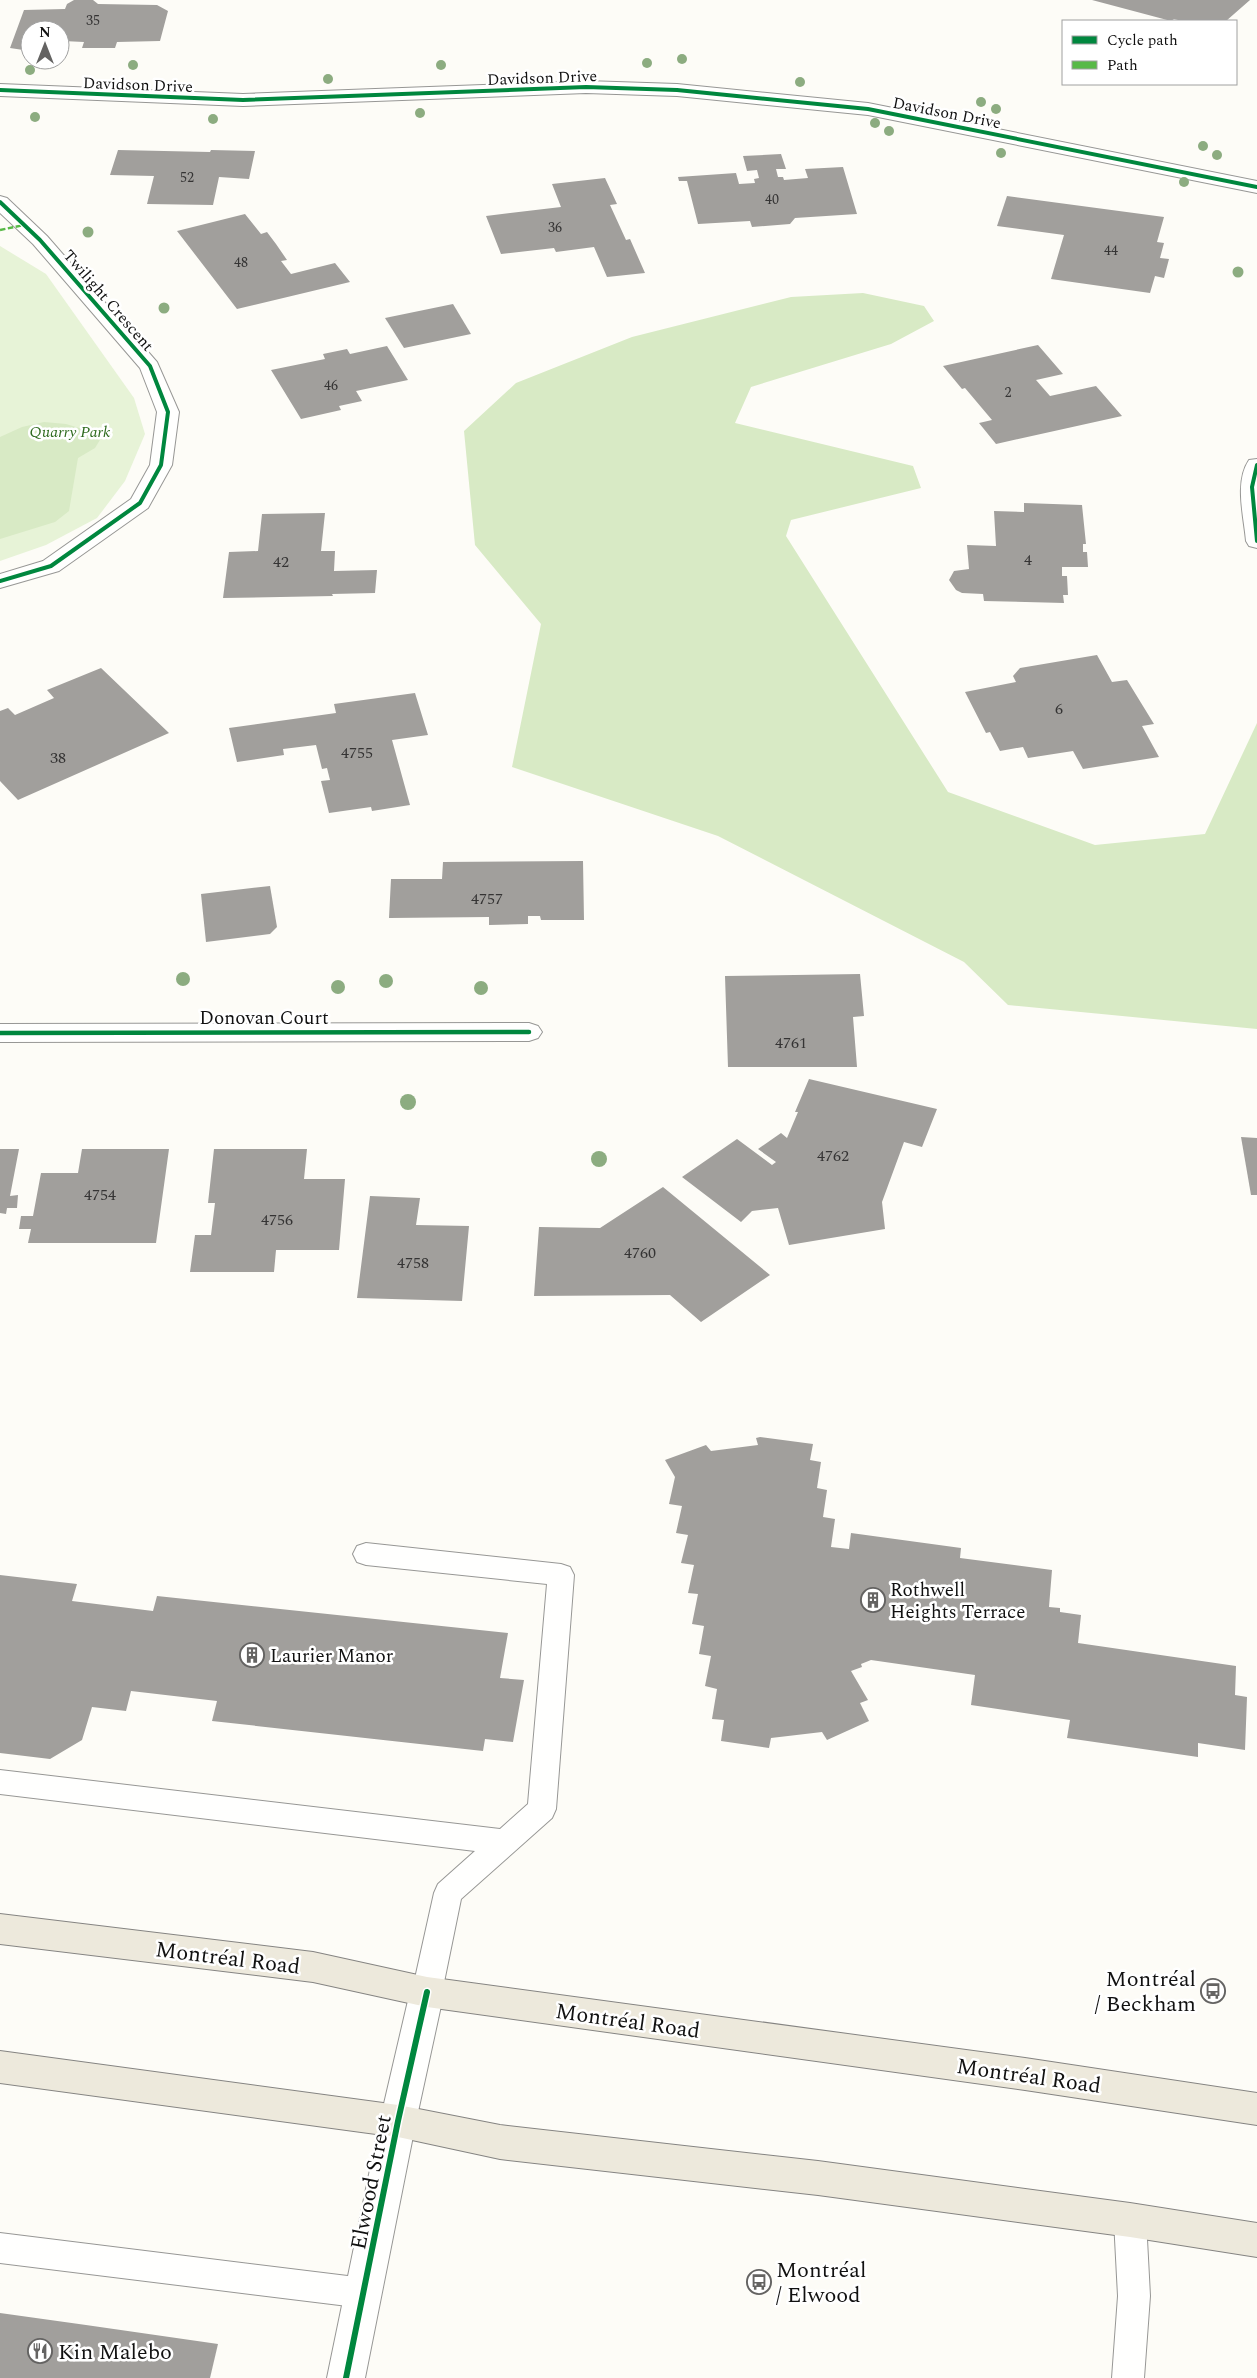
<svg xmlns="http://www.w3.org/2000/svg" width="1257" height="2378" font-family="Spectral,serif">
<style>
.green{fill:#e7f3d7}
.forest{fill:#d8eac5}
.building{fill:#a19f9c}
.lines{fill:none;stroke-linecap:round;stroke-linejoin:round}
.lane-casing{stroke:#979795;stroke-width:2}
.street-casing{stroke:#979795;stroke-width:2}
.primary-casing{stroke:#858482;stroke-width:2}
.lane{fill:#fffffe;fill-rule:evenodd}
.street{fill:#fffffe;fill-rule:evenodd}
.primary{fill:#ede9dc;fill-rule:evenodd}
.quiet{stroke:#58b947;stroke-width:2.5;stroke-dasharray:5.5 2.5;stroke-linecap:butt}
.cycleway-far2-casing{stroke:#fff;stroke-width:6}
.cycleway-far1-casing{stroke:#fff;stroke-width:8}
.cycleway-casing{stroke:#fff;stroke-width:9}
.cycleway-far2{stroke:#00873e;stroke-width:4}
.cycleway-far1{stroke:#00873e;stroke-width:4.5}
.cycleway{stroke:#00873e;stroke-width:6}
.tree{fill:#8cac80}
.labels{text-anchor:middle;stroke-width:5;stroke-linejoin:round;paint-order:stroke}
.far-number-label{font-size:14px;fill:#353434}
.far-street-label{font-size:16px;fill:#111;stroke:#fff}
.far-park-label{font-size:16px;font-style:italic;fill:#2f6b1f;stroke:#fff}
.number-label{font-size:16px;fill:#353434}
.street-label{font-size:19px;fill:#111;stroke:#fff}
.poi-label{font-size:19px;fill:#111;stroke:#fff;text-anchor:start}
.near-street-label{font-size:22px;fill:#111;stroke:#fff}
.near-poi-label{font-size:22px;fill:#111;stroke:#fff;text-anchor:start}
</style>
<rect width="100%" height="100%" fill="#fdfcf7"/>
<path class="green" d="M0 246 46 274 134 398 145 434 125 481 97 518 46 545 0 561Z"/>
<g class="forest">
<path d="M863 293 924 306 934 321 891 344 751 387 735 423 913 466 921 488 791 520 786 536 948 792 1095 845 1205 834 1257 723V1029L1008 1005 964 962 718 836 512 767 541 624 475 545 464 431 516 383 632 337 791 297Z"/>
<path d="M44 422 66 424 103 435 95 448 78 458 69 511 55 522 0 539V437L22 427Z"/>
</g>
<g class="building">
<path d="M74 0H93L98 4 157 5 168 11 160 41 117 42 115 48H82L84 42 63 41 60 48V30H30V51L10 48 24 10 65 9 67 4Z"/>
<path d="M1092 0H1250L1226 21H1182L1174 19 1171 21Z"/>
<path d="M118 150 210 152 211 150 255 151 249 179 219 177 213 205 147 204 154 176 110 175Z"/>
<path d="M781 154 786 169H776L778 177H783L784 180 808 178 805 169 843 167 857 214 795 218 790 224 752 227 750 221 698 224 687 181H679L678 177 736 173 739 184 755 183 754 179 759 178 757 170 747 171 743 156Z"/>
<path d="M605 178 617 204 610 205 626 240 630 239 645 273 607 277 594 247 556 252 554 248 501 254 486 216 561 207 552 184Z"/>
<path d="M1007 196 1164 217 1157 242 1164 243 1160 258 1169 259 1164 278 1155 276 1150 293 1051 279 1064 235 997 226Z"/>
<path d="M245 214 261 234 267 232 276 244 287 260 281 261 291 274 335 263 350 282 237 309 177 231Z"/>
<path d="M453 304 471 334 404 348 385 318Z"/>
<path d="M1038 345 1063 374 1036 380 1050 396 1096 386 1122 416 996 444 979 423 992 420 965 388 962 389 943 366Z"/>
<path d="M387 346 408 380 356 391 362 401 339 406 341 410 301 419 271 370 325 359 323 354 347 349 350 354Z"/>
<path d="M1024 503 1082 505 1086 544H1083V552H1087L1088 567H1062V576H1067L1068 595H1063L1064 603 984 601 983 594 962 593 956 590 949 580 954 571 969 569 967 545 996 546 994 511 1024 512Z"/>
<path d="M325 513 321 551H335L334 571 377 570 375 593 332 594 333 596 223 598 229 552 258 551 262 514Z"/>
<path d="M1097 655 1112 682 1127 680 1154 724 1142 726 1159 757 1083 769 1073 751 1028 758 1023 747 1000 751 990 732 986 733 965 692 1016 682 1013 676 1020 668Z"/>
<path d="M101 668 169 733 18 800 0 781V711L8 708 15 715 54 698 47 690Z"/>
<path d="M415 693 428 735 392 740 410 805 372 811 371 807 329 813 321 781 330 780 327 768 322 769 316 745 283 749 284 755 237 762 229 728 336 713 334 704Z"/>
<path d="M583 861 584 920H541L540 916H528V924L489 925V917L389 918 391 879H442L443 862Z"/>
<path d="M270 886 277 927 270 934 206 942 201 894Z"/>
<path d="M860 974 864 1016 853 1017 857 1067H728L725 976Z"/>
<path d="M809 1079 937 1109 922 1147 904 1142 882 1202 885 1229 789 1245 778 1208 752 1211 741 1222 682 1177 737 1139 772 1165 776 1162 758 1149 781 1133 787 1138 798 1112H795Z"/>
<path d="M1241 1137 1257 1138V1195H1251Z"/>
<path d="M0 1149H19L10 1196 18 1195 17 1208H7L6 1214 0 1213Z"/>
<path d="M82 1149H169L156 1243H28L31 1229H19L21 1216H33L41 1173H78Z"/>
<path d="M214 1149H307L304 1179H345L339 1250H276L274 1272H190L195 1235H211L215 1203H208Z"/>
<path d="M663 1187 770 1275 701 1322 670 1295 534 1296 539 1227 600 1228Z"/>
<path d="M370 1196 420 1198 416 1225 469 1226 462 1301 357 1298Z"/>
<path d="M760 1437 813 1444 810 1460 821 1462 817 1488 827 1490 823 1517 835 1519 831 1547 849 1549 851 1533 961 1548 960 1558 1052 1570 1049 1607 1060 1608V1612L1081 1615 1078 1643 1236 1666 1235 1695 1247 1697 1245 1750 1198 1743V1757L1067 1738 1070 1720 971 1705 975 1675 871 1660 861 1664 862 1667 851 1671 868 1700 860 1703 869 1721 827 1740 822 1732 771 1738 769 1748 721 1741 724 1720 712 1719 717 1689 705 1686 711 1656 699 1654 704 1626 692 1624 698 1594 688 1593 694 1565 681 1563 688 1535 676 1533 682 1506 669 1504 675 1477 665 1460 706 1445 711 1451 758 1445 756 1438Z"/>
<path d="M0 1575 77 1584 72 1601 153 1611 157 1596 508 1633 500 1678 524 1680 513 1742 485 1739 483 1751 212 1721 217 1701 131 1691 126 1711 92 1707 82 1740 50 1759 0 1753Z"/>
<path d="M0 2313 86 2325 218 2344 210 2378H0Z"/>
</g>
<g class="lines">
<defs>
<g id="lane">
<path d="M366 1543 561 1564 570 1567 574 1575 556 1809 552 1818 461 1899 442 1992 437 2001 427 2005 417 2001 412 1992 434 1893 438 1884 475 1851 0 1794V1770L500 1829 528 1804 547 1584 366 1565 357 1562 353 1554 357 1546Z"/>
<path d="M1130 2205 1141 2209 1146 2220 1150 2296 1144 2378H1112L1118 2296 1114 2220 1119 2209Z"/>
<path d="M0 2233 364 2278 375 2282 380 2293 375 2304 364 2308 0 2263Z"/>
</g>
<g id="street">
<path d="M586 81 677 84 868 103 1257 181V193L868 115 677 96 586 93 243 106 0 96V84L243 94Z"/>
<path d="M0 196 7 198 47 236 157 362 179 412 172 465 148 508 59 571 0 588V574L43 561 131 499 150 465 157 412 140 368 33 244 0 213Z"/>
<path d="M1257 459V548L1249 546 1246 541C1244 517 1234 482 1249 460Z"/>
<path d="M529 1023 538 1026 542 1032 538 1038 529 1041 0 1042V1024Z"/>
<path d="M427 1977 439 1981 444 1992 416 2121 365 2378H327L380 2121 410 1992 415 1981Z"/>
</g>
<g id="primary">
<path d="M0 1914 313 1952 427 1977 1025 2058 1257 2093V2125L1025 2090 427 2007 313 1982 0 1944Z"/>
<path d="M0 2051 398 2105 500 2125 818 2161 1130 2203 1257 2223V2257L1130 2237 818 2195 500 2159 398 2137 0 2083Z"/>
</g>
</defs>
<use href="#lane" class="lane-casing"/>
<use href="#street" class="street-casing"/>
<use href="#primary" class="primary-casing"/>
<use href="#lane" class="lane"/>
<use href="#street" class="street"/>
<use href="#primary" class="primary"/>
<path class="quiet" d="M0 230 24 225"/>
<defs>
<g id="cycleway-far2">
<path d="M0 90 243 100 586 87 677 90 868 109 1257 187"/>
<path d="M0 202 40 240 150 366 168 412 161 465 140 503 51 566 0 581"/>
<path d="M1257 465 1252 487 1257 541"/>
</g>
<path id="cycleway-far1" d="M0 1033 529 1032"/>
<path id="cycleway" d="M346 2378 398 2121 427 1992"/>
</defs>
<use href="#cycleway-far2" class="cycleway-far2-casing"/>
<use href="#cycleway-far1" class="cycleway-far1-casing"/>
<use href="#cycleway" class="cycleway-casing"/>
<use href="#cycleway-far2" class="cycleway-far2"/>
<use href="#cycleway-far1" class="cycleway-far1"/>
<use href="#cycleway" class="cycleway"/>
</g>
<g class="tree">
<circle cx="682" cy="59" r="5"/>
<circle cx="647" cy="63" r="5"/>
<circle cx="133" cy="65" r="5"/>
<circle cx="441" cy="65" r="5"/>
<circle cx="30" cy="70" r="5"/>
<circle cx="328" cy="79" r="5"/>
<circle cx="800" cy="82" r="5"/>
<circle cx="981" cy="102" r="5"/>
<circle cx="911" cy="107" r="5"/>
<circle cx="996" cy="109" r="5"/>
<circle cx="420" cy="113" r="5"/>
<circle cx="35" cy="117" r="5"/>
<circle cx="213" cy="119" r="5"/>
<circle cx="875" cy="123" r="5"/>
<circle cx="889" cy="131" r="5"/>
<circle cx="1203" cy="146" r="5"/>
<circle cx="1001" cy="153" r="5"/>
<circle cx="1217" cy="155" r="5"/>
<circle cx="1184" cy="182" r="5"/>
<circle cx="88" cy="232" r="5.5"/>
<circle cx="1238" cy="272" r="5.5"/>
<circle cx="164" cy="308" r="5.5"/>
<circle cx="183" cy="979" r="7"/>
<circle cx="386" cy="981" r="7"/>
<circle cx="338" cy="987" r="7"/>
<circle cx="481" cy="988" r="7"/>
<circle cx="408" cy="1102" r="8"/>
<circle cx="599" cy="1159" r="8"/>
</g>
<defs>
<symbol id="building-ring" viewBox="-11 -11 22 22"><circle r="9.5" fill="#fff" stroke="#646362" stroke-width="1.5"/><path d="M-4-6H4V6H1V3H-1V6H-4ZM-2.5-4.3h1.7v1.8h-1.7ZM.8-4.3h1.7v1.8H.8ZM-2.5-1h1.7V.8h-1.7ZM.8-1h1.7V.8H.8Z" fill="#646362"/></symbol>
<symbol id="bus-ring" viewBox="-11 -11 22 22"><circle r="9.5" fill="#fff" stroke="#646362" stroke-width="1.5"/><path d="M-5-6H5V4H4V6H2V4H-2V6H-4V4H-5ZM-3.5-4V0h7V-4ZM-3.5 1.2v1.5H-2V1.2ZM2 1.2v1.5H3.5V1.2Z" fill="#646362"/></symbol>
<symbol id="restaurant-ring" viewBox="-11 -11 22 22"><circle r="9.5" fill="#fff" stroke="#646362" stroke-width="1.5"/><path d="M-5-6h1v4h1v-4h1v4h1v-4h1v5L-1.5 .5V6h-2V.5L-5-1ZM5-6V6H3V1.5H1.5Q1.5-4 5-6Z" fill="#646362"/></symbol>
</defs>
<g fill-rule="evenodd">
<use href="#building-ring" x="859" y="1586" width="28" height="28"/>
<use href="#building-ring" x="238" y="1641" width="28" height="28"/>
<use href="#bus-ring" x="1199" y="1977" width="28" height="28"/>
<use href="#bus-ring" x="745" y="2268" width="28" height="28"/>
<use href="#restaurant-ring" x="26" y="2337" width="28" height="28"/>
</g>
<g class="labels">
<g class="far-number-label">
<text x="93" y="25">35</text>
<text x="187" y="182">52</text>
<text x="772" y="204">40</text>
<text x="555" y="232">36</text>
<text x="1111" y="255">44</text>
<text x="241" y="267">48</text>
<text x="331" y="390">46</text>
<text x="1008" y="397">2</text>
</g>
<g class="far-street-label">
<text transform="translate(542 77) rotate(-2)" y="6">Davidson Drive</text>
<text transform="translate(138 84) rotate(2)" y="6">Davidson Drive</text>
<text transform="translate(947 112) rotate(11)" y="6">Davidson Drive</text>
<text transform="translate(109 300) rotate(49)" y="6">Twilight Crescent</text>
</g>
<g class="far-park-label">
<text x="70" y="437">Quarry Park</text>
</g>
<g class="number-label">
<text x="1028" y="565">4</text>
<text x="281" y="567">42</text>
<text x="1059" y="714">6</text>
<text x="357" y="758">4755</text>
<text x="58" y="763">38</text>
<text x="487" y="904">4757</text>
<text x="791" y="1048">4761</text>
<text x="833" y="1161">4762</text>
<text x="100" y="1200">4754</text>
<text x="277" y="1225">4756</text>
<text x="640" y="1258">4760</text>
<text x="413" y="1268">4758</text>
</g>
<g class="street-label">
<text x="264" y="1024">Donovan Court</text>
</g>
<g class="poi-label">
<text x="890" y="1596">Rothwell<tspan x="890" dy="22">Heights Terrace</tspan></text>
<text x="270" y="1662">Laurier Manor</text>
</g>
<g class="near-street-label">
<text transform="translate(228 1957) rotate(7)" y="8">Montréal Road</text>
<text transform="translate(628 2020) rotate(8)" y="8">Montréal Road</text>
<text transform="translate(1029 2075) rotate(8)" y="8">Montréal Road</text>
<text transform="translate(370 2182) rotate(-79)" y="8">Elwood Street</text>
</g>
<g class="near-poi-label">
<text x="1196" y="1986" text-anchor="end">Montréal<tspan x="1196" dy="25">/ Beckham</tspan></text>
<text x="776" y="2277">Montréal<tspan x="776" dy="25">/ Elwood</tspan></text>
<text x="58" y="2359">Kin Malebo</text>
</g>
</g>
<rect x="1062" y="20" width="175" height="65" fill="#ffffff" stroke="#a0a0a0"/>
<rect x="1072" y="36" width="25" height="8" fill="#00873e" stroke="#a0a0a0"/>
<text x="1107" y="45" font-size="15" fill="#111111">Cycle path</text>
<rect x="1072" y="61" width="25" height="8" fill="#58b947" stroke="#a0a0a0"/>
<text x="1107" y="70" font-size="15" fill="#111111">Path</text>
<g transform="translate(45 45)"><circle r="24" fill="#ffffff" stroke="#a0a0a0"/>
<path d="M0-4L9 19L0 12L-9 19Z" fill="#646362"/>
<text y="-8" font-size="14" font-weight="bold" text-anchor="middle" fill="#111111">N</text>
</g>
</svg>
